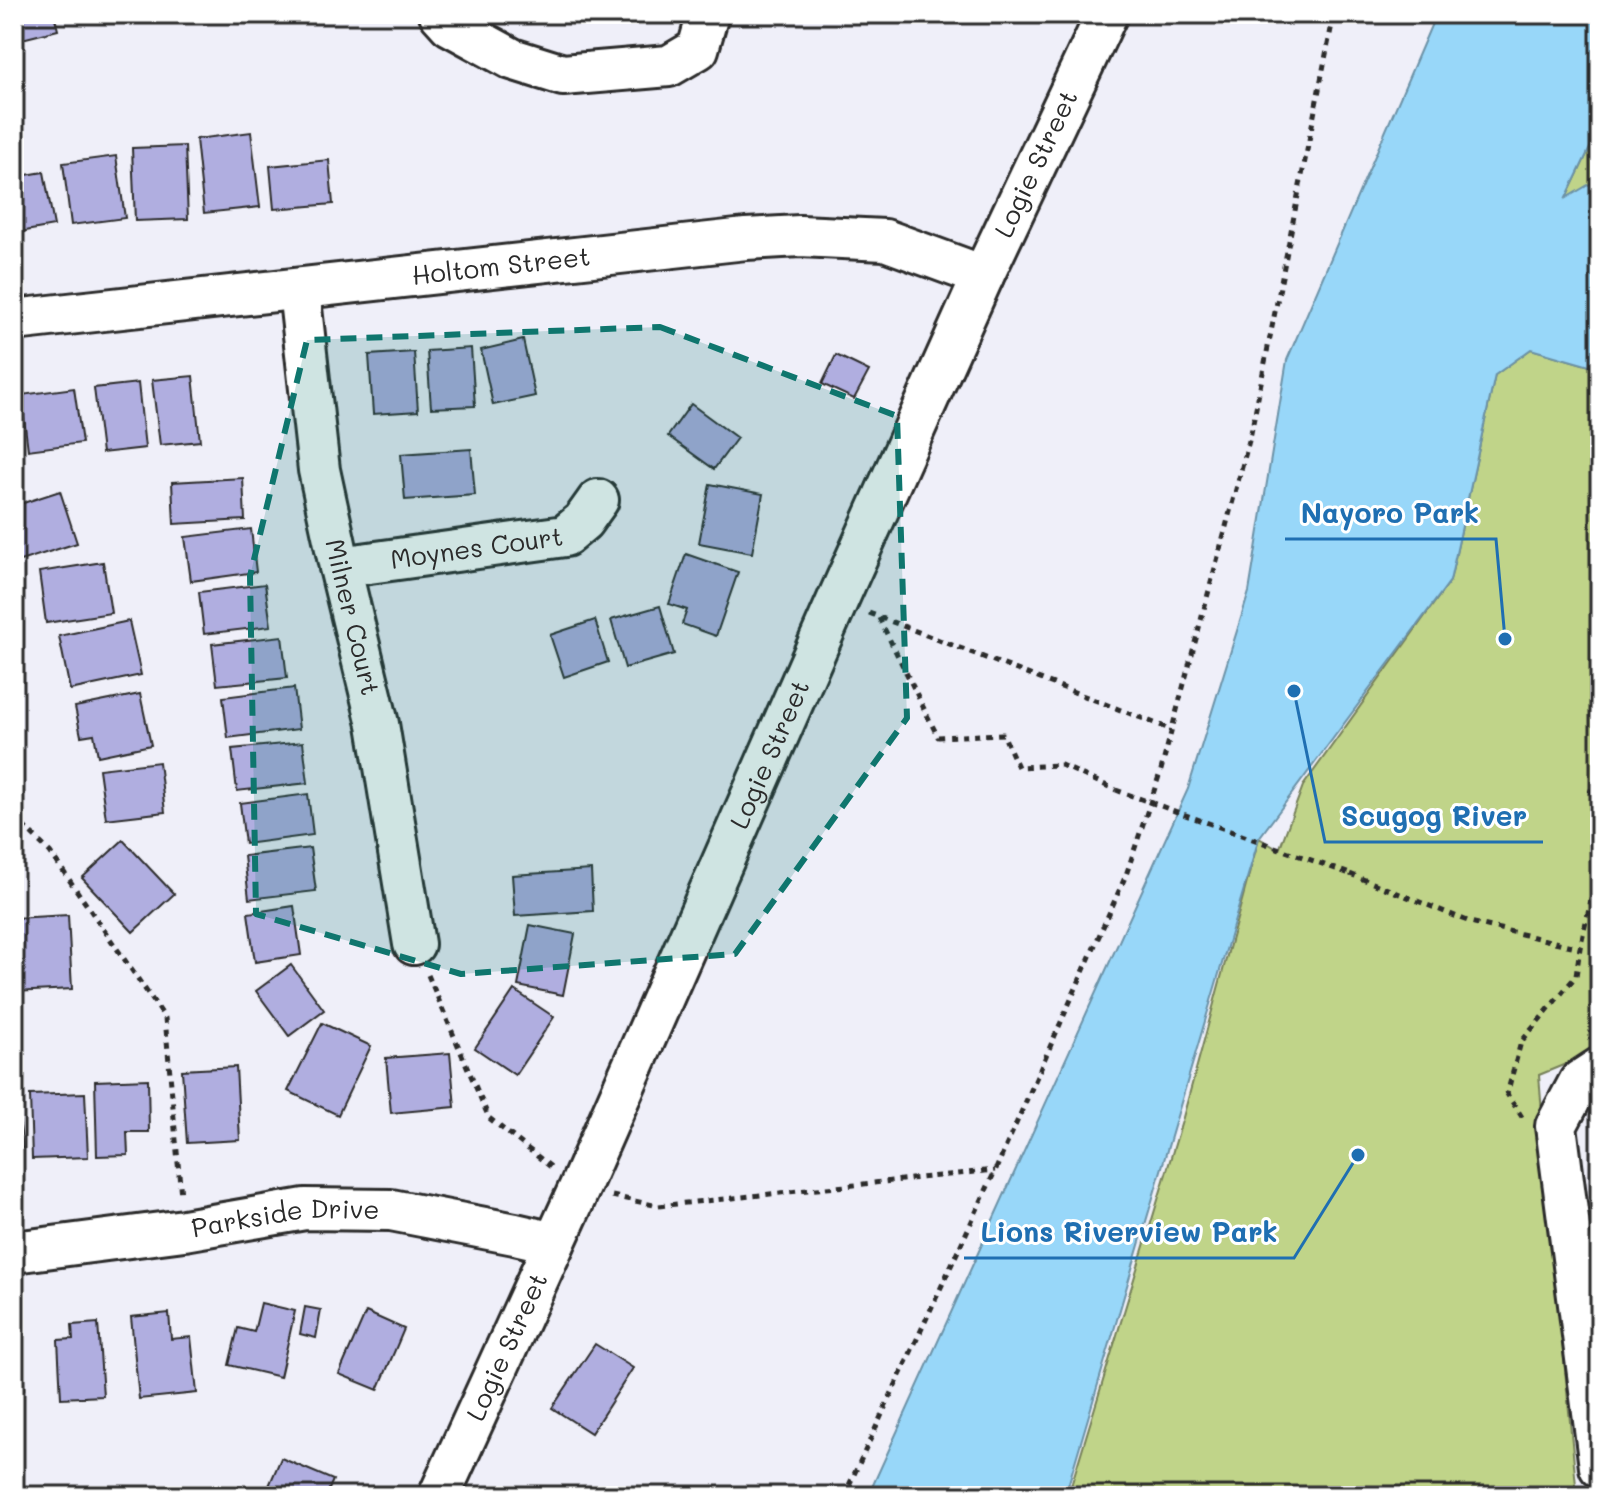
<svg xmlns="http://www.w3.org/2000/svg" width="1614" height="1510" font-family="Mali,sans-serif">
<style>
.green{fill:#c0d489;stroke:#76805a;stroke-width:2}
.water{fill:#98d7f9;stroke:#6c92a7;stroke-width:2}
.building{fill:#b0aee0;stroke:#2b2b2b;stroke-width:2}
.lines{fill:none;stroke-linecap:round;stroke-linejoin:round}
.minor-casing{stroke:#2b2b2b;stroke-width:46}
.path{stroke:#2b2b2b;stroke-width:5;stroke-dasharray:6 6;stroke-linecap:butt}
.minor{stroke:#fff;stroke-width:40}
.path-bridge{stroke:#2b2b2b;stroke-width:5;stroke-dasharray:6 6;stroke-linecap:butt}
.marked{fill:#0f766e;fill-opacity:0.2;stroke:#0f766e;stroke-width:6;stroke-dasharray:16 10;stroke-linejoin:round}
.labels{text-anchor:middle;stroke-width:6;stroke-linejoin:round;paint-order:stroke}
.street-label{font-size:26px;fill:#2b2b2b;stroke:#fff}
.leader{fill:none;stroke:#1f6fb2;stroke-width:3}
.callout-dot{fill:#1f6fb2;stroke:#fff;stroke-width:3}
.callout-label{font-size:28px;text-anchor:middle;font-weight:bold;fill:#1f6fb2;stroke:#fff;stroke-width:6;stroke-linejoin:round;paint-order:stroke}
</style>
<rect width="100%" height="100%" fill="#efeff9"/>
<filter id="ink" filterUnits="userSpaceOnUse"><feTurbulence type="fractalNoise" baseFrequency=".0125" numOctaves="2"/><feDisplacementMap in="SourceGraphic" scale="16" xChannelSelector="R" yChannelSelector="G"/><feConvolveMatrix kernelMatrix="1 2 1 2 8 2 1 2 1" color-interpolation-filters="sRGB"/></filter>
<g filter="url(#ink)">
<g class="green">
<path d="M1600 127V178L1565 200Z"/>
<path d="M1531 349 1600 369V1050L1539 1075 1548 1190 1577 1496H1068L1182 1121 1259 838 1279 850 1303 786 1450 581 1495 375Z"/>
</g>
<path class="water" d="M1436 14H1600V127L1566 198 1600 178V369L1531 349 1495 375 1450 581 1259 838 1065 1496H868L1188 789 1249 592 1287 360Z"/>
<g class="building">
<path d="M14 14H54L58 30 14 41Z"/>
<path d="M251 132 260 207 204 213 196 139Z"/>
<path d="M185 146 188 219 135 221 132 148Z"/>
<path d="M116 156 125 218 71 225 63 163Z"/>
<path d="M329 160 333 204 274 209 270 166Z"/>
<path d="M44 172 54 226 14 233V177Z"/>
<path d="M523 340 535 396 493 405 481 350Z"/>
<path d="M471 348 475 406 431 408 427 351Z"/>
<path d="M414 352 418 411 373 414 369 355Z"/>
<path d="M836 355 869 371 854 399 822 384Z"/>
<path d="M193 376 200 441 160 445 152 380Z"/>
<path d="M138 383 145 448 102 453 94 388Z"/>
<path d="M74 388 82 443 28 450 21 395Z"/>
<path d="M691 404 737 438 714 469 668 436Z"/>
<path d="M471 449 475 495 405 500 401 454Z"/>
<path d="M243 478 245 520 174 524 172 482Z"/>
<path d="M710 484 763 494 752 553 699 543Z"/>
<path d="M60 491 77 543 14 563V506Z"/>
<path d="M251 529 256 572 191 581 185 537Z"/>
<path d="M686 554 738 572 716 636 682 624 687 610 669 604Z"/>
<path d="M103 562 111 613 46 623 39 572Z"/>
<path d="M265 584 271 626 204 634 199 592Z"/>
<path d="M660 606 674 654 625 668 611 620Z"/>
<path d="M595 620 608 662 564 677 550 635Z"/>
<path d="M129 621 141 675 70 690 59 636Z"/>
<path d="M282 636 287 678 217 685 212 644Z"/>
<path d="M294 688 299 729 228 738 223 697Z"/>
<path d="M140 694 151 745 98 756 94 734 81 736 75 707Z"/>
<path d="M303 742 308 783 237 791 232 749Z"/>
<path d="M159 762 165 812 106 819 99 769Z"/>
<path d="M308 794 313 835 245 844 240 803Z"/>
<path d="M123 840 174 894 133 932 82 878Z"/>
<path d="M310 848 316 891 249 899 244 856Z"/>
<path d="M591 870 593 911 515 916 512 875Z"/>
<path d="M294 906 301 955 255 962 248 913Z"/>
<path d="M68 915 72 989 14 992V918Z"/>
<path d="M530 925 575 934 563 995 518 986Z"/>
<path d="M291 965 324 1010 289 1036 256 991Z"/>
<path d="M514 990 554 1017 515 1075 475 1048Z"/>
<path d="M322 1023 371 1046 338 1115 288 1091Z"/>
<path d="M450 1053 455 1107 391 1113 386 1058Z"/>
<path d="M236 1067 240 1140 187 1143 182 1070Z"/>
<path d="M148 1079 149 1132H127L128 1155 97 1156 95 1081Z"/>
<path d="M85 1093 88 1157 32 1159 30 1095Z"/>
<path d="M17 1101 23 1148 14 1149V1102Z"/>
<path d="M261 1303 295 1311 280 1377 229 1365 238 1328 254 1332Z"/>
<path d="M305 1307 321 1310 316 1338 300 1334Z"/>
<path d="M366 1312 404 1329 378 1390 339 1374Z"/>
<path d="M169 1313 171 1339 191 1337 197 1393 139 1399 131 1317Z"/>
<path d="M98 1323 103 1396 61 1398 58 1340 73 1339 72 1325Z"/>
<path d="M14 1332H17L24 1389 14 1390Z"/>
<path d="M595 1344 633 1368 591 1433 552 1408Z"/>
<path d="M281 1458 333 1480 326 1496 265 1495Z"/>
</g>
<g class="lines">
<defs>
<g id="minor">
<path d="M440 14 450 25 512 59 563 75 669 66 698 49 708 14"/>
<path id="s1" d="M299 290 319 470 340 567 378 724 414 944"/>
<path id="s2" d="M14 320 746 239 800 236 885 240 983 276"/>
<path id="s3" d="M340 567 565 536 583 521 598 500"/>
<path d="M1600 1068 1580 1081 1556 1126 1600 1467"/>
<path id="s4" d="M14 1252 184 1230 305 1209 391 1210 515 1234 554 1243"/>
<path id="s5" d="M439 1496 579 1189 839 597 983 276 1107 14"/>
</g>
</defs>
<use href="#minor" class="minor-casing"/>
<g class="path">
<path d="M869 613 1170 729"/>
<path d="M879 618 938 737 1003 734 1018 767 1061 765 1116 790"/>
<path d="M1600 781C1587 787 1586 802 1600 809"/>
<path d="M14 817 50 852 165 1018 181 1196"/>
<path d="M1350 874 1470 922 1580 948"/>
<path d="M1595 883 1600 845"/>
<path d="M428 975 489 1118 551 1167"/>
<path d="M1522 1117 1507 1094 1521 1042 1576 976 1580 948 1595 883 1600 878"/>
<path d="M612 1196 658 1206 995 1170"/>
<path d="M844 1496 996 1169 1126 875 1161 770 1251 433 1334 14"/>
</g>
<use href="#minor" class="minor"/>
<path class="path-bridge" d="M1116 790 1350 874"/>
</g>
</g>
<path class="marked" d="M660 327 897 416 907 718 735 954 461 974 256 914 250 576 307 340Z"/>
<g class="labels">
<g class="street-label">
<text dy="9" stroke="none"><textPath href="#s5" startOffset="1460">Logie Street</textPath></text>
<text dy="9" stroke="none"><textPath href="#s2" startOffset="490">Holtom Street</textPath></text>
<text dy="9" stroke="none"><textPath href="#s3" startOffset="138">Moynes Court</textPath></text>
<text dy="9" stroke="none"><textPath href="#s1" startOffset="332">Milner Court</textPath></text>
<text dy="9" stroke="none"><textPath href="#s5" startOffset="812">Logie Street</textPath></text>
<text dy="9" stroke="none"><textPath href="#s4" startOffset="274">Parkside Drive</textPath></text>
<text dy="9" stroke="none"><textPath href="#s5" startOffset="164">Logie Street</textPath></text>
</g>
</g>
<path class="leader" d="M1505 639L1496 539H1285M1294 691L1325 842H1543M1358 1155L1294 1258H964"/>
<g class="callout-dot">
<circle cx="1505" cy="639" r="8"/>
<circle cx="1294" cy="691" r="8"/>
<circle cx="1358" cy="1155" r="8"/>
</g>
<g class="callout-label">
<text x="1390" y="523">Nayoro Park</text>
<text x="1434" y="826">Scugog River</text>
<text x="1129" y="1242">Lions Riverview Park</text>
</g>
<rect width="1614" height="1510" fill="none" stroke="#fff" stroke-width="48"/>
<rect x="24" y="24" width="1566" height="1462" fill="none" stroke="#2b2b2b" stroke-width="3" filter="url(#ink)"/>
</svg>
